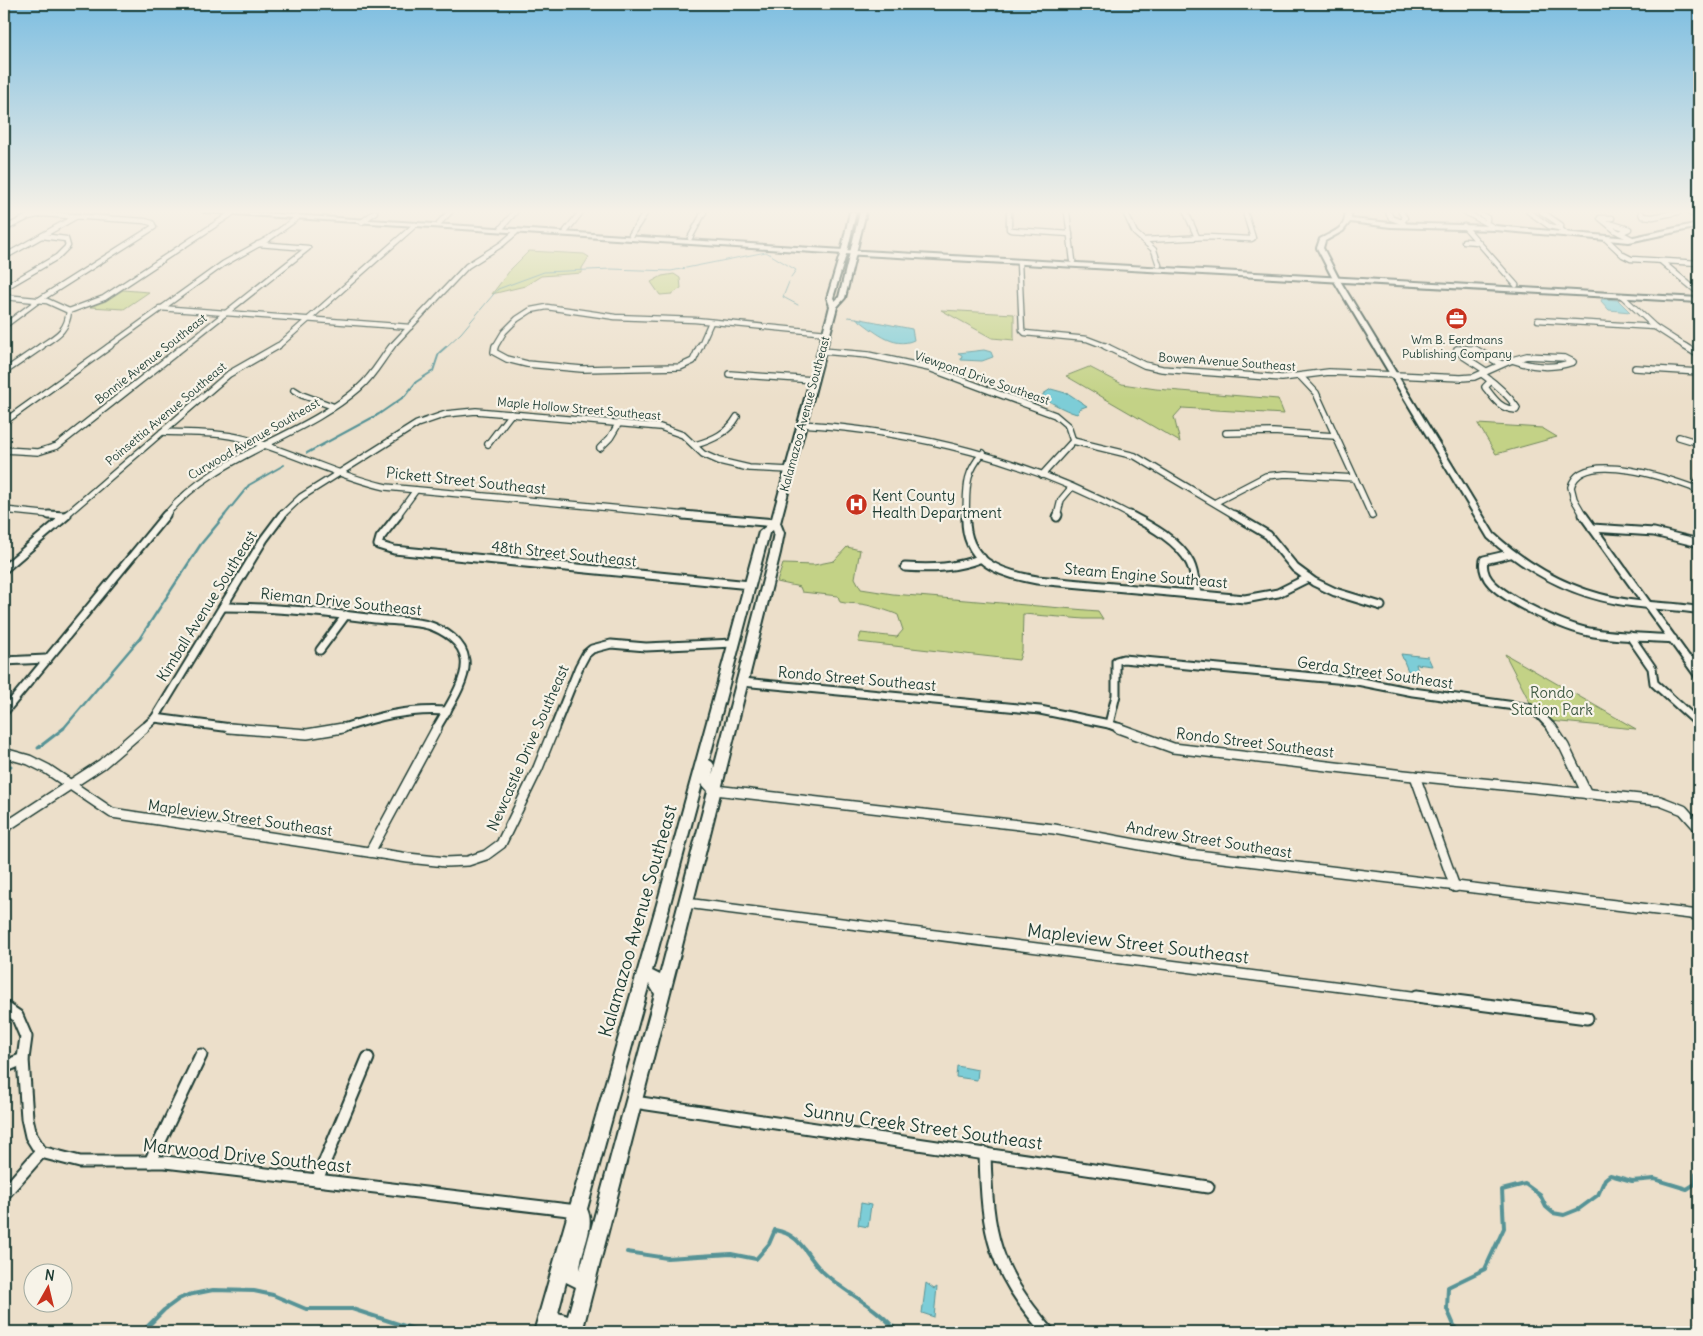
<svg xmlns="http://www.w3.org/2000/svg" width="1703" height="1336" font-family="Delius,sans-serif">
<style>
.green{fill:#c3d286;stroke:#71885d}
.water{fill:#7dcdd7;stroke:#579396}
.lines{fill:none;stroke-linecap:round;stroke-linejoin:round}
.stream-far4{stroke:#579396;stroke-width:1}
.stream-far3{stroke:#579396;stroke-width:2}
.stream-far2{stroke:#579396;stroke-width:2.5}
.stream-far1{stroke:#579396;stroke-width:3}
.stream{stroke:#579396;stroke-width:4}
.minor-far4-casing{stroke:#1f3d34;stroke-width:7}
.minor-far3-casing{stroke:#1f3d34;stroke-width:8}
.minor-far2-casing{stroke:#1f3d34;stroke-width:11}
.minor-far1-casing{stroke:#1f3d34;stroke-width:12}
.minor-casing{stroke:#1f3d34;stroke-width:15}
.tertiary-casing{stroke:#1f3d34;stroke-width:4}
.secondary-casing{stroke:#1f3d34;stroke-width:4}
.primary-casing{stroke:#1f3d34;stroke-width:4}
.minor-far4{stroke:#f7f3e8;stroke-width:4.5}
.minor-far3{stroke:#f7f3e8;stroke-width:5.5}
.minor-far2{stroke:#f7f3e8;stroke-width:7}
.minor-far1{stroke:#f7f3e8;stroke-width:9}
.minor{stroke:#f7f3e8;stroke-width:11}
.tertiary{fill:#f7f3e8;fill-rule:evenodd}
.secondary{fill:#f7f3e8;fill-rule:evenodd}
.primary{fill:#f7f3e8;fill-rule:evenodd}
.labels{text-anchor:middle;stroke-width:4.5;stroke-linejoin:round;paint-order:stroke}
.far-poi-label{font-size:12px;fill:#1f3d34;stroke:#f7f3e8}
.far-street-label{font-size:12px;fill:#1f3d34;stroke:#f7f3e8}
.street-label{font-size:15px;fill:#1f3d34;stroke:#f7f3e8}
.poi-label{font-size:15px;fill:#1f3d34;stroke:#f7f3e8;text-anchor:start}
.park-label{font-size:15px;fill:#405b44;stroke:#f7f3e8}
.near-street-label{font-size:18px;fill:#1f3d34;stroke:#f7f3e8}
</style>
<rect width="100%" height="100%" fill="#ecdfca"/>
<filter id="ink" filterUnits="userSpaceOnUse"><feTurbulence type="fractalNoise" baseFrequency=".02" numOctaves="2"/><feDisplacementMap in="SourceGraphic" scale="10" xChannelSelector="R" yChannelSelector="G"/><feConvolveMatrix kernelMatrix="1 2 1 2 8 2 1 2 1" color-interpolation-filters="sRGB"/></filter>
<g filter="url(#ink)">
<g class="green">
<path d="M529 251 584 254 589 257 582 268V273L541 276 525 286 492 294 511 269Z"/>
<path d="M674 274 680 278 681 288 672 294 660 295 651 282 662 276Z"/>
<path d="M123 290 149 292 124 309 90 307 106 301Z"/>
<path d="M941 310 1014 314V340L992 338Z"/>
<path d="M1089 367 1122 384 1156 389 1278 399 1284 414 1182 408 1174 417 1180 442 1066 376Z"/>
<path d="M1478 424 1542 428 1557 437 1496 454Z"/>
<path d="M847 547 860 550 855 578 861 589 893 594 1098 611 1103 619H1084L1023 614 1022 650 1019 660 858 642 861 633 897 637 903 630 898 615C893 612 866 604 860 604 852 603 848 604 840 602L838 596 802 592 800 587 777 582 783 564 814 565 834 561Z"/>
<path d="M1505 654 1636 729 1539 720Z"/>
</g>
<g class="water">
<path d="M1602 299 1618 300 1630 312 1609 310 1601 301Z"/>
<path d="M856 318 912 329 914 340C893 350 873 330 856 318Z"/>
<path d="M984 350 991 352 993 357 982 361 961 360 962 355 958 353Z"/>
<path d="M1051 389 1069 394 1087 406 1079 409 1078 414C1072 414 1050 402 1043 398V394Z"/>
<path d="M1401 654 1428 657 1432 666 1416 664 1418 672 1408 671Z"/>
<path d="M957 1066 978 1070 977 1080 956 1077Z"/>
<path d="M861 1203 871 1205 868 1227 858 1225Z"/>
<path d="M926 1283 934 1289 937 1287 934 1317 922 1313Z"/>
</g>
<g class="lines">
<g class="stream-far4">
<path d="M1695 248 1699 249"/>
<path d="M789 282 783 297 798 305"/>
<path d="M848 317 856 318"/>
<path d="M446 347 461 333 498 289 544 272 611 269 671 271 766 252 796 270 791 277"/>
</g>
<g class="stream-far3">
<path d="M307 453 379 414 405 396 416 382 433 371 439 353 447 346"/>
<path d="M224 516 249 485 284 465"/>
</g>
<path class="stream-far2" d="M63 729 140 638 201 544 225 515"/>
<g class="stream-far1">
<path d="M38 748 64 728"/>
<path d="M4 770 11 766"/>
</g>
<g class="stream">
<path d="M627 1252 667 1258 731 1254 756 1259 769 1244 775 1230C801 1235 804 1252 820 1269 843 1293 877 1305 897 1332"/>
<path d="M142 1332 164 1310 179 1299 188 1295 213 1290 254 1291 273 1295 306 1309H352L423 1332"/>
<path d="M1457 1332 1447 1309 1448 1287 1485 1269 1504 1228 1502 1190 1525 1184 1540 1195 1546 1207 1553 1213 1564 1215 1579 1209 1598 1195 1605 1179 1610 1175 1632 1181 1654 1179 1687 1189 1695 1184 1696 1174 1699 1173"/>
</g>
<defs>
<g id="minor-far4">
<path d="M1009 212V229L1011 230 1070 234"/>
<path d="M1067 212 1073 261"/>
<path d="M1125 212 1135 233 1154 250 1159 265"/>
<path d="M1186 212 1197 237"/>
<path d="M1388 212 1391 218 1402 222"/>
<path d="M1401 212 1405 218 1402 222 1404 224"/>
<path d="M1465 212 1495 228"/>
<path d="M1477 212 1487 218V220"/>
<path d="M1529 212 1549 226 1559 228 1566 234"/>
<path d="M1542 212 1561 225V227"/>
<path d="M1641 212 1642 216 1653 217 1678 212"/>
<path d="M1689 212 1699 218"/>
<path d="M1612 218H1600L1616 231 1632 239"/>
<path d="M362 222 375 212"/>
<path d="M439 223 450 212"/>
<path d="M1609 223 1629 229 1620 233"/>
<path d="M1464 226 1516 285"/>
<path d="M502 227 515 212"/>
<path d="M4 229 28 217 42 214 145 221 152 223 154 227 39 300 4 326"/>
<path d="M566 231 581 212"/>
<path d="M631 235 646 212"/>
<path d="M690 238 704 212"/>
<path d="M1606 239 1623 255 1631 259 1699 263"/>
<path d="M1144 240 1207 237 1251 239 1253 238 1245 212"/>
<path d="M1464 241 1478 242"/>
<path d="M4 257 77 216"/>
<path d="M1019 262 1022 330 1025 333 1087 339 1108 347"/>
<path d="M1662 262 1699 293"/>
<path d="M4 288 57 257 68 246 66 239 42 236"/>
<path d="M1622 296 1655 327 1686 347"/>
<path d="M4 297 47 301 69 311"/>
<path d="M160 308 410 327"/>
<path d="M69 311 104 298 231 214"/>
<path d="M1538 320 1655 327"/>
<path d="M40 347C56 336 67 332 69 311"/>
<path d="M108 347 223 264 268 239 297 218"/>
<path d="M183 347 308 248 258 244"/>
<path d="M277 347 415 225"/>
<path d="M391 347 467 266 502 244 516 232"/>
<path d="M495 347 504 332 517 319 531 310 547 307 615 317 695 320 827 333"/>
<path d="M700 347 711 322"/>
</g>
<g id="minor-far3">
<path d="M495 346 494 352 507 359 527 364 582 369 680 367 693 361 700 346"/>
<path d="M1105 346 1144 365 1162 369 1282 378 1329 372 1461 378 1474 377 1512 360"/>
<path d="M1684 346 1699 355"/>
<path d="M822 351 868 355 929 368 1055 415 1068 426 1073 441 1042 475"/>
<path d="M1527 356 1565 358 1573 362C1553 369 1532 367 1512 360Z"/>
<path d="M1635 368 1699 372"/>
<path d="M1486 371 1463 356 1457 349H1475L1501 364"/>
<path d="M4 372 42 346"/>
<path d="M729 374 814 380"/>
<path d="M1482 374C1496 384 1508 394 1517 408L1516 410C1500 409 1494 399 1485 387L1491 381"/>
<path d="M1301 377 1316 393 1372 516"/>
<path d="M294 390 302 395 332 406"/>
<path d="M4 422 110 346"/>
<path d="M802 424C919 432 1028 459 1132 516"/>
<path d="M162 432C190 433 218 432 245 439 293 452 337 476 386 487L697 516"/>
<path d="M1226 433 1273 432 1335 436"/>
<path d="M1679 437 1699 443"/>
<path d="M1073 441 1135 456 1236 516"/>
<path d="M488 444 511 414"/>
<path d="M695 445C713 440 728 433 737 417"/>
<path d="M600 448 610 438 619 423"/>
<path d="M4 450 38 452 57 446 184 346"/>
<path d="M1694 489 1699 479"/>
<path d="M1216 502 1266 476 1286 474 1355 478"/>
<path d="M4 510 62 516"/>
<path d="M65 516 229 374 278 346"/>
<path d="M165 516C215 454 301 439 359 388 373 376 381 360 392 346"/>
<path d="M281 516 301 497 417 424 446 414 476 411 660 427 683 435 703 454 719 461 749 468 789 470"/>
<path d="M397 516 416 490"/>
<path d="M966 516C967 489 964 474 983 453"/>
<path d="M1057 516 1061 500 1071 488"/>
<path d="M1584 516 1574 499 1571 487C1581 447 1675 481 1699 490"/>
</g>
<g id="minor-far2">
<path d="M49 515 64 516"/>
<path d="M398 515 380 538 378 545 394 550 750 585"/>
<path d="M683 515 775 523"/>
<path d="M966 515C964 561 997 573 1037 580L1245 599 1278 593 1308 578"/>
<path d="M1130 515C1151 526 1179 541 1190 563 1195 573 1195 584 1197 594"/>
<path d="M1234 515 1268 535 1295 568 1314 582 1335 592 1381 606"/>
<path d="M1583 515 1699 676"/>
<path d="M1057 517 1058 515"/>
<path d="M1592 528 1654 532 1699 543"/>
<path d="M1510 554 1484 560C1482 569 1486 578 1492 584 1510 602 1564 627 1589 632 1616 637 1645 637 1673 639"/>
<path d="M905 567C932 569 956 568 982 558"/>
<path d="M4 569 67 515"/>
<path d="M223 607C274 607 324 612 375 619 392 621 411 621 428 625 444 630 463 642 465 660 468 680 446 711 436 729"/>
<path d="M1630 636 1652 668 1654 683 1697 722"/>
<path d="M320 650 346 615"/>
<path d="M1689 660 1699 662"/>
<path d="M4 661 46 659"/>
<path d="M742 682 1040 710 1109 724 1122 729"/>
<path d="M4 712 166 515"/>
<path d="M155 718 239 729"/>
<path d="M1109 724 1116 695V661L1123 659 1357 681 1413 692 1529 708 1540 715 1553 729"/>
<path d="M143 729 155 718 264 539 282 515"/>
<path d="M340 729C376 717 408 708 447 711"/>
<path d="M554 729 579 667 586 654 592 649 611 644 646 647 734 643"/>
</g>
<g id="minor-far1">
<path d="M229 728 307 734 343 728"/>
<path d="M1118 728 1173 748 1404 775 1660 801 1683 810 1699 828"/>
<path d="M1552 728 1564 746 1587 794"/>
<path d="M4 753 29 760 47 769 112 813 408 858 446 862 468 861 486 855 501 844 538 768 554 728"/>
<path d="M1415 776 1455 887"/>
<path d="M715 790 1054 829 1189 854 1699 915"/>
<path d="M4 828 102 764 144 728"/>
<path d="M370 852 437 728"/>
<path d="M686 903 1427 998"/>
</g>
<g id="minor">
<path d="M1417 996 1587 1018"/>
<path d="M4 1007 17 1016 26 1037 23 1059 27 1118 31 1136 41 1152 80 1162H165L577 1211"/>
<path d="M4 1067 23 1059"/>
<path d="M634 1102 1208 1187"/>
<path d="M985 1153C987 1236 993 1268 1048 1332"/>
<path d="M150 1162 201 1055"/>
<path d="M317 1180 368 1058"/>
<path d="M4 1194 41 1152"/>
</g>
<path id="tertiary" d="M1345 212H1351V219L1391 223 1495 226 1629 238 1699 223V227L1629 242 1495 230 1391 227 1350 222 1343 231 1325 241 1323 248 1339 279 1494 534C1533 569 1578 593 1630 600 1653 603 1676 603 1699 607V613C1677 610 1653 609 1631 606 1576 599 1529 575 1488 538L1333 279 1317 248 1320 239C1332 232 1347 229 1345 212Z"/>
<path id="secondary" d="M850 212H856L848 248 833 298 835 301 839 297 860 212H866L845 298 837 307 780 523 784 533 780 553 682 946 582 1332H534L657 904 759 532 771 522 828 314 830 306 827 298 842 248ZM773 530 774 533 770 553 712 776 714 765 712 762 709 760 769 533ZM702 784 708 791 660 975 652 971ZM649 984 655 994 580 1270C580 1250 596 1228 587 1209ZM566 1282 576 1287 568 1316 558 1313Z"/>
<path id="primary" d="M203 212H245L844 250 1699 298V302L844 254Z"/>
</defs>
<use href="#minor-far4" class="minor-far4-casing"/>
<use href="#minor-far3" class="minor-far3-casing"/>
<use href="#minor-far2" class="minor-far2-casing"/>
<use href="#minor-far1" class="minor-far1-casing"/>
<use href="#minor" class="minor-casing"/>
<use href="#tertiary" class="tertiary-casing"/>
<use href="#secondary" class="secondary-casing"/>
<use href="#primary" class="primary-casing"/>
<use href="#minor-far4" class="minor-far4"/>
<use href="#minor-far3" class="minor-far3"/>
<use href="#minor-far2" class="minor-far2"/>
<use href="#minor-far1" class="minor-far1"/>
<use href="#minor" class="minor"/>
<use href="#tertiary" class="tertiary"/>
<use href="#secondary" class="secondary"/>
<use href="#primary" class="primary"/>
</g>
</g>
<linearGradient id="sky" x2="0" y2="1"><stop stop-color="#7dbee1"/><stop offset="0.53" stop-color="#f6f1e7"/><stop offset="1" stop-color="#f6f1e7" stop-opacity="0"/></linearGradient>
<rect width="1703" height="399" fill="url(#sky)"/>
<defs>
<symbol id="office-disc" viewBox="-11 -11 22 22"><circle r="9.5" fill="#c8321e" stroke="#f7f3e8"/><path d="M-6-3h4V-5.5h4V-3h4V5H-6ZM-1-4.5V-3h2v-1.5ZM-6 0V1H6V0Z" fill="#fff"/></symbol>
<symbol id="hospital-disc" viewBox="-11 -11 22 22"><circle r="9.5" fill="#c8321e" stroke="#f7f3e8"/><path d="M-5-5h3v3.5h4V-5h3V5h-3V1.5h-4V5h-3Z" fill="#fff"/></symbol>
</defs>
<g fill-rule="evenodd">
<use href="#office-disc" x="1444" y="306" width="25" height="25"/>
<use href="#hospital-disc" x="844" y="492" width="25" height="25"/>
</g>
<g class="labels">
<g class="far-poi-label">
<text x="1457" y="344">Wm B. Eerdmans<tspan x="1457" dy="14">Publishing Company</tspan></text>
</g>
<g class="far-street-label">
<text transform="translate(151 359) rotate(-38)" y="4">Bonnie Avenue Southeast</text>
<text transform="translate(1227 362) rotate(4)" y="4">Bowen Avenue Southeast</text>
<text transform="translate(982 378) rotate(19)" y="4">Viewpond Drive Southeast</text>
<text transform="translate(579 409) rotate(5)" y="4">Maple Hollow Street Southeast</text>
<text transform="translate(166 414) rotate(-40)" y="4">Poinsettia Avenue Southeast</text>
<text transform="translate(805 414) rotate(-75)" y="4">Kalamazoo Avenue Southeast</text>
<text transform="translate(254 439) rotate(-30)" y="4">Curwood Avenue Southeast</text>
</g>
<g class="street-label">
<text transform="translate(466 481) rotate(6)" y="5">Pickett Street Southeast</text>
<text transform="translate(564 554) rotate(6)" y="5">48th Street Southeast</text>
<text transform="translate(1146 576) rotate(5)" y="5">Steam Engine Southeast</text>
<text transform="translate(341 602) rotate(6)" y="5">Rieman Drive Southeast</text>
<text transform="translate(207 606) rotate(-58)" y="5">Kimball Avenue Southeast</text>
<text transform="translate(1375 673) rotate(8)" y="5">Gerda Street Southeast</text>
<text transform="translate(857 679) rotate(5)" y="5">Rondo Street Southeast</text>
<text transform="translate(1255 743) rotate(7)" y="5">Rondo Street Southeast</text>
<text transform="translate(528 748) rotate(-66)" y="5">Newcastle Drive Southeast</text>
<text transform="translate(240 818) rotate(8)" y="5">Mapleview Street Southeast</text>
<text transform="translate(1209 840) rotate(9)" y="5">Andrew Street Southeast</text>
</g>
<g class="poi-label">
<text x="872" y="501">Kent County<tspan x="872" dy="17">Health Department</tspan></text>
</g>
<g class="park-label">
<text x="1552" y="698">Rondo<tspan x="1552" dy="17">Station Park</tspan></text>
</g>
<g class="near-street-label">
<text transform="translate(638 921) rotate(-74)" y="6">Kalamazoo Avenue Southeast</text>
<text transform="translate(1138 944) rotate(7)" y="6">Mapleview Street Southeast</text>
<text transform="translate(923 1127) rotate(8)" y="6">Sunny Creek Street Southeast</text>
<text transform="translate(247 1156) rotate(6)" y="6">Marwood Drive Southeast</text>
</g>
</g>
<rect width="1703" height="1336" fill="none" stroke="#f7f3e8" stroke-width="20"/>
<rect x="10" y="10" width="1683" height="1316" fill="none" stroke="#1f3d34" stroke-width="2" filter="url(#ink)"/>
<g transform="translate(48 1288) rotate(8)"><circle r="24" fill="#f7f3e8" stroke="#a1aaa0"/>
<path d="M0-4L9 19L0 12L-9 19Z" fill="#c8321e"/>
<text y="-8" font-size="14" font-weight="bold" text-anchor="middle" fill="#1f3d34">N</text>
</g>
</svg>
